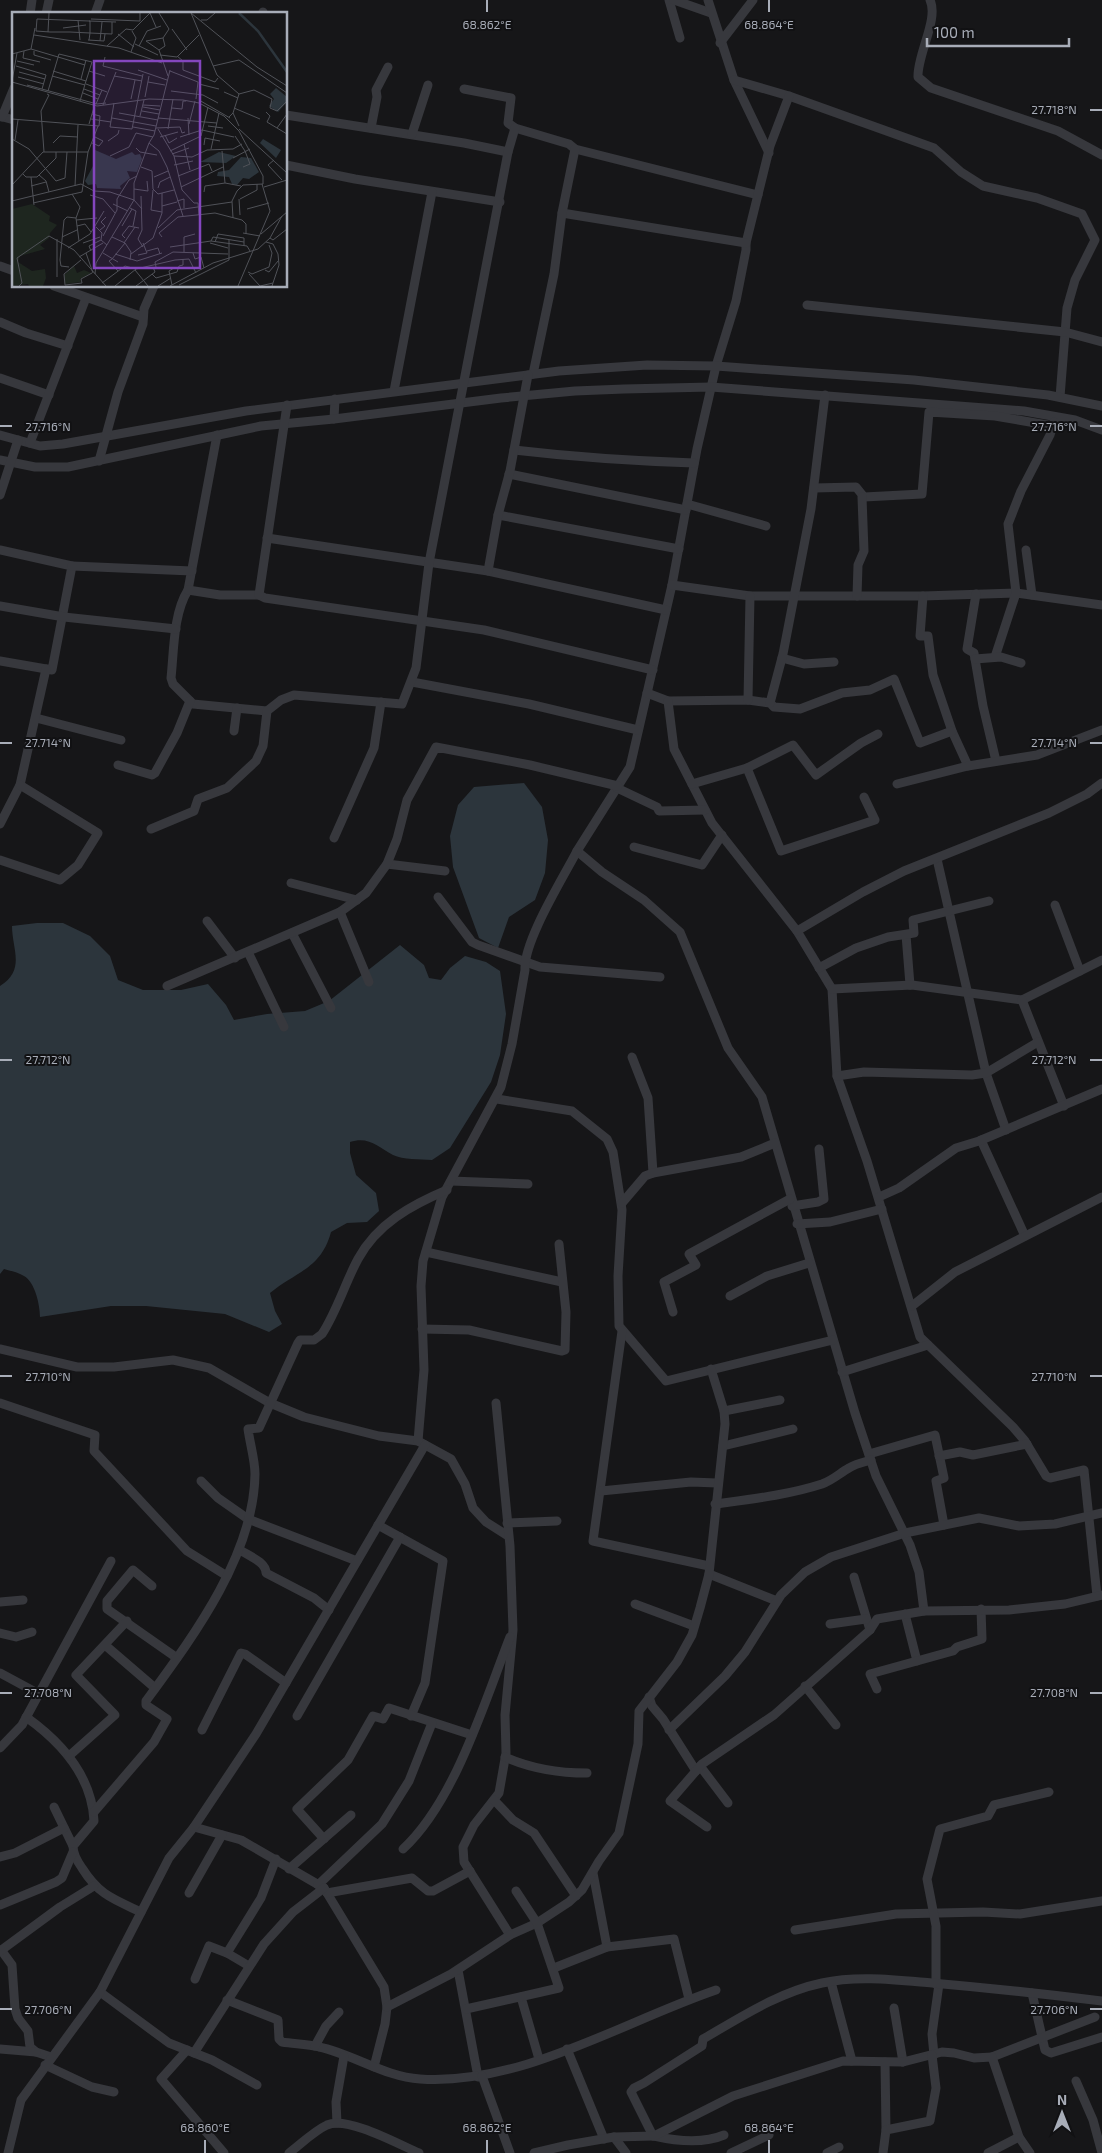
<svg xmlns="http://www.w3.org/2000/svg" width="1102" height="2153" font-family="'Exo 2',sans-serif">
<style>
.water{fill:#2c353c}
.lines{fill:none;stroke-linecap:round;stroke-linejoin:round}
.minor{stroke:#37383d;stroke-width:9}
.ticks{fill:none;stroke:#a8adb8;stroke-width:2}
.inset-river{fill:none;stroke:#2c353c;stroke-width:2.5}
.inset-road{fill:none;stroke:#505258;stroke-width:1}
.view{fill:#8446be;fill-opacity:0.15;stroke:#8446be;stroke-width:2.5}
.inset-edge{fill:none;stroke:#a8adb8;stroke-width:2.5}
.ticks-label{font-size:12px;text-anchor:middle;fill:#a8adb8;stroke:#111113;stroke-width:4;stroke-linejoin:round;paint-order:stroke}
</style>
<rect width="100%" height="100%" fill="#161618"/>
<g class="water">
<path d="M524 783 542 807 548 840 545 873 535 900 509 917 498 948 479 938 453 867 450 836 458 805 474 787Z"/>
<path d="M37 923H63L90 936 110 956 118 980 143 990H181L208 984 226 1005 234 1020 267 1014 305 1011 329 1001 400 945 424 965 429 978 441 980 450 968 465 956 486 962 500 971 506 1014 500 1055 491 1082 450 1148 432 1160C420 1159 403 1160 393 1155 378 1147 369 1136 350 1142V1153L356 1175 376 1193 379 1211 367 1222 347 1223 331 1232C321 1269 297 1271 270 1293L275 1311 282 1324 269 1332 225 1314 146 1306H111L40 1317C40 1305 35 1282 24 1276 18 1272 10 1271 4 1269L0 1274V986C26 970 12 949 12 926Z"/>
</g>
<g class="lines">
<g class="minor">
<path d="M669 0 680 38"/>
<path d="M674 0 711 13"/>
<path d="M708 0 734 80 769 153"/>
<path d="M930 0C939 19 917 55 918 77L931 88 1058 131 1102 155"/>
<path d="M30 14 32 0"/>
<path d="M46 14 49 0"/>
<path d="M95 14 100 0"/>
<path d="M262 14 263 12"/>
<path d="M720 43 753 0"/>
<path d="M734 80 789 96 934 148 961 172 983 186 1037 198 1082 214 1095 240 1075 280 1067 308 1060 397"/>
<path d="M464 89 511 98 508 123 515 128 569 144 575 149 758 195"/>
<path d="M789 96 770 146 746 243V250L736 301 716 366 697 449 672 585 630 767 577 851 602 872 644 900 680 932 728 1048 762 1097 855 1413 876 1476 910 1545 919 1572 924 1611"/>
<path d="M286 115 464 143 508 152"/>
<path d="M0 116 14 120"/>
<path d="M2 117 14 88"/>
<path d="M371 128 377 97 376 90 388 67"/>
<path d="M412 134 428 85"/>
<path d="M286 165 355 179 500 202"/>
<path d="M562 213 746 243"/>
<path d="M0 266 14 271"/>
<path d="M54 286 143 317"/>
<path d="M807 305 1065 332 1102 342"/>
<path d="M0 322 26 333 68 346"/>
<path d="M533 374 554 274 562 213 575 149"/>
<path d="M0 378 49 395"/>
<path d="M394 391 432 192"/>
<path d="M334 419 335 399"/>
<path d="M0 435 40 446 63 444 246 411 559 371 647 365 716 366 914 380 1048 395 1102 406"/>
<path d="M217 435 188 590C173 614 174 651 171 678L173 684 193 704 267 711"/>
<path d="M30 443 86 298"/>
<path d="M514 450C574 457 634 461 694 463"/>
<path d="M0 460 35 467H68L261 426 334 419 501 398 575 391 624 389 711 387 1024 411 1075 420 1102 430"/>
<path d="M99 461 118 392 143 324 144 309 154 286"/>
<path d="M509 474 686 510"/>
<path d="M814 488 856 487 864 497 922 494 929 412 995 416 1053 426"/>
<path d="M0 495 18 440"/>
<path d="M687 504 766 526"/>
<path d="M498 515 679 549"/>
<path d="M267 538 488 571 666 610"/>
<path d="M0 550 72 566 52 670 0 661"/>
<path d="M1026 550 1032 595"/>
<path d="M72 566 192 571"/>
<path d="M488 571 498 515 510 471 528 375"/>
<path d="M672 585 750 596H923L1016 593 1102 605"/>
<path d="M188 590 220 595H259L265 598 484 630 653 670"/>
<path d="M976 594 967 649 974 653 983 706 996 761"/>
<path d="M259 595 287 405"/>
<path d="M857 596 858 565 864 551 862 497"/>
<path d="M923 596 920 636H928L933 675 952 731 968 766"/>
<path d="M0 606 64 617 176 629"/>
<path d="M995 657 1016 593 1008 524 1021 491 1050 435 1054 422"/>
<path d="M782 658 804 664 834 662"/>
<path d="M975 659 1001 657 1021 663"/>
<path d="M412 682 529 704 638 730"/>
<path d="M647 693 668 701 748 700 770 703 774 707 800 709 842 693 870 690 894 679 920 743 952 731"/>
<path d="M748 700 750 596"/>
<path d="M668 701 674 749 712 823 797 931 832 989 837 1076 867 1161 920 1337 1013 1427 1025 1441 1046 1476 1050 1478 1084 1470 1097 1596"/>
<path d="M770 703 783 654 811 509 825 395"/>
<path d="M36 718 121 740"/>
<path d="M234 731 237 708"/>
<path d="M118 765 152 775 155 773 177 733 190 701"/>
<path d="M747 768 781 851 875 820 864 797"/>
<path d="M692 784 747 768 793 745 816 775 861 743 878 734"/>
<path d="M897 784 968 766 1037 755 1102 730"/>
<path d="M617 788 657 807 659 811 705 810"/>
<path d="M0 824 20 785 46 669"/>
<path d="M151 829 194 811 198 799 227 788 256 761 263 746 267 711 281 700 294 695 402 704 416 668 429 563 508 152 515 128"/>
<path d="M334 838 374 748 381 702"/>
<path d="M634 847 702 865 722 835"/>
<path d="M937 859 986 1073 1006 1130"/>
<path d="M0 860 60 880 78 865 98 833 20 785"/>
<path d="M387 864 445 871"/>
<path d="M291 883 357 900"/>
<path d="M438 897 472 942 478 945 540 967 660 977"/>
<path d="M1055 905 1080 971"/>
<path d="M340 912 369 982"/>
<path d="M207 921 235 958"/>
<path d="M797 931 863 892 904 871 1049 813 1087 794 1102 783"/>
<path d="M292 933 331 1008"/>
<path d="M906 935 910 985"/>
<path d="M248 952 284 1027"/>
<path d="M819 968 856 948 888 937 914 933 913 920 989 901"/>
<path d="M167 986 340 912 366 893 387 864 397 839 407 800 436 747 530 765 618 786"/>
<path d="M832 989 912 985 1022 1000 1102 960"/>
<path d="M1022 1000 1064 1106"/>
<path d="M632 1057 648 1098 653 1173"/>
<path d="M837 1076 864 1072 972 1075 986 1073 1038 1042"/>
<path d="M497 1099 572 1111 607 1139 613 1152 622 1210 618 1276 619 1326 666 1381 833 1340"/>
<path d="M981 1140 1025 1236"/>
<path d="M451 1181 528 1184"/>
<path d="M879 1197 899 1188 956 1148 979 1141 1102 1089"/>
<path d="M622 1203 645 1176 653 1173 741 1157 775 1143"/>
<path d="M792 1206 818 1202 824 1199 819 1149"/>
<path d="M797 1224 830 1222 882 1209"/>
<path d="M426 1252 562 1282"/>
<path d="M730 1296 767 1276 809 1263"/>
<path d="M912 1306 955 1272 1102 1197"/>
<path d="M673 1312 664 1282 696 1265 689 1254 790 1199"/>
<path d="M422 1329 469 1330 562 1351 565 1350 566 1312 559 1244"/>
<path d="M622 1331 593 1541 709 1566"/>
<path d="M0 1349 77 1367H114L173 1360 209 1368 270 1403 304 1417 379 1436 418 1441 451 1459 465 1484 473 1508 486 1522 508 1536"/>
<path d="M842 1372 928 1345"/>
<path d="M0 1403 95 1435 94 1451 187 1551 227 1576"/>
<path d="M496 1403 510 1546 513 1630 505 1715 506 1753 499 1793 474 1825 463 1847 464 1862 510 1935"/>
<path d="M724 1411 780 1400"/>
<path d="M418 1441 424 1370 421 1286 423 1261 442 1197 501 1087 512 1044 525 970C523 942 563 878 577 851"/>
<path d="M723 1446 793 1429"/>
<path d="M869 1454 935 1435 944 1478 936 1481 944 1525"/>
<path d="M939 1456 960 1452 973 1455 1027 1444"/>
<path d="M201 1481 218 1498 248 1519 357 1561"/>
<path d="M601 1491 691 1482 717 1483"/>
<path d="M715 1504C752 1499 788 1495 822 1484 833 1480 840 1473 849 1468 855 1464 864 1462 871 1460"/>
<path d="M507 1523 557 1521"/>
<path d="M378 1525 443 1561 425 1683 411 1716"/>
<path d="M240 1550C249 1556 266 1562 266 1573L314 1598 329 1610"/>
<path d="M709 1574 777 1601"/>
<path d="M854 1577 870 1630"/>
<path d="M152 1586 133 1570 107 1601V1609L177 1658"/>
<path d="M0 1602 23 1600"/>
<path d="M635 1604 694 1626"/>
<path d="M905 1614 917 1661"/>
<path d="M830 1624 866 1619"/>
<path d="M0 1633 16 1637 32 1632"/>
<path d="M105 1645 155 1688"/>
<path d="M0 1673 39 1694"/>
<path d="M805 1686 836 1725"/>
<path d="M877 1689 870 1674 953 1651 957 1647 982 1639 981 1609"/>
<path d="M649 1697 652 1706 663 1719 696 1771"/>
<path d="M297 1716 400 1537"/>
<path d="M26 1717C61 1742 92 1777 94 1821L73 1846C73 1854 77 1861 82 1868 99 1895 113 1899 141 1912"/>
<path d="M202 1730 241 1653 245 1654 286 1683"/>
<path d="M669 1730 725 1676 745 1652 781 1595 805 1572 831 1557 905 1533 979 1518 1019 1526 1055 1524 1102 1513"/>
<path d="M0 1748 22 1725 111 1561"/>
<path d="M69 1756 115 1715 76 1675 127 1621"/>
<path d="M505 1757C530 1768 560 1773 587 1773"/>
<path d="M700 1766 728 1803"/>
<path d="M494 1800 513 1820 534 1833 576 1896"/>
<path d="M54 1807 73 1846"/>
<path d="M94 1812 154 1742 167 1719 146 1705V1701C192 1638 254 1556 255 1474 255 1460 250 1444 248 1429L259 1428 298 1343 300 1340H314L322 1334C337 1311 345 1283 358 1259 377 1224 411 1205 447 1190"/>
<path d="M194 1827 241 1840 324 1888 384 1987 387 2007 385 2024 374 2067"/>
<path d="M707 1827 670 1801 702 1764 774 1715 870 1630 877 1619 924 1611 1009 1610 1065 1604 1102 1595"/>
<path d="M324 1839 297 1809 348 1760 373 1716 383 1719 389 1708 472 1735"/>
<path d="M403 1849C455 1801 484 1703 510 1637"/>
<path d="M0 1857 15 1853 64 1828"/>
<path d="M289 1869 351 1815"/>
<path d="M593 1873 607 1947"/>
<path d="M318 1885 382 1824 409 1781 432 1723"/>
<path d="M189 1893 222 1835"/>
<path d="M327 1893 412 1878 428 1891H433L470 1871"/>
<path d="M0 1905 56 1882 62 1878 73 1852"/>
<path d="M795 1930 896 1914 983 1912 1020 1914 1102 1901"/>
<path d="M1 1950 12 1965 15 2009 18 2018 28 2031 30 2047 36 2052 51 2057"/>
<path d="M0 1951 60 1907 94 1886"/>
<path d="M227 1953 261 1898 276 1859"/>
<path d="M554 1968 607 1947 674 1939 689 1999"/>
<path d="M458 1970 478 2077"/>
<path d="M195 1979 209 1946 227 1953 249 1966"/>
<path d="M831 1982 852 2061"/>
<path d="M936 1984V1926L927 1879 940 1829 988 1816 994 1805 1049 1792"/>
<path d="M100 1992 169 2043 212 2060 257 2085"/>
<path d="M1032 1993 1045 2050 1051 2053 1102 2037"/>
<path d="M521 1997 539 2059"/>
<path d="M227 2000 278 2020 279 2039 282 2042C294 2044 307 2044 319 2047 353 2054 385 2077 420 2079 520 2086 622 2022 716 1990"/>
<path d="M387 2007 451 1974 510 1935 537 1923 569 1902 582 1890 599 1861 619 1833 638 1744 639 1711 677 1662 692 1635 700 1608 709 1574 725 1424 724 1411 711 1369"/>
<path d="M894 2008 903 2062"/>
<path d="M466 2009 559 1988 537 1923 516 1891"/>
<path d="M315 2046 326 2026 339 2012"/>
<path d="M0 2049 36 2052"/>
<path d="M567 2049 604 2139"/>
<path d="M187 2050 161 2079 224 2153"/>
<path d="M194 2053 264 1944 293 1912 324 1888"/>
<path d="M934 2055 932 2034 939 1984"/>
<path d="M992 2057 1095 2017"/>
<path d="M885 2062 886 2130"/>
<path d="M45 2065 92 2087 114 2092"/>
<path d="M482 2076 510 2153"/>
<path d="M1076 2081 1093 2120 1102 2153"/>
<path d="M337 2123 336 2102 344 2056"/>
<path d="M653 2136 631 2092 634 2088 644 2083 702 2046 703 2039C741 2017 779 1992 822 1983 857 1975 897 1980 932 1983 989 1988 1045 1994 1102 2001"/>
<path d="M654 2136C676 2141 703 2144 724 2135"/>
<path d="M614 2137 626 2153"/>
<path d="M8 2153 21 2100 100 1992 169 1858 194 1827 256 1734 425 1445"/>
<path d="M289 2153C301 2144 314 2131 327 2125 348 2116 398 2144 419 2153"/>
<path d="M534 2153 568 2145 614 2137 654 2136 733 2096 843 2061 903 2062 942 2052 954 2053 974 2058 992 2057 1019 2137 1030 2153"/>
<path d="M731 2153 769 2135"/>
<path d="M827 2153 839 2147"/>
<path d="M883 2153 886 2130 930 2121 936 2088 932 2055"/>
<path d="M988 2153 1019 2137"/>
</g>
</g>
<path class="ticks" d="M487 0V12M769 0V12M1090 110H1102M0 426H12M1090 426H1102M0 743H12M1090 743H1102M0 1060H12M1090 1060H1102M0 1376H12M1090 1376H1102M0 1693H12M1090 1693H1102M0 2009H12M1090 2009H1102M205 2140V2153M487 2140V2153M769 2140V2153"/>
<g transform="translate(12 12)">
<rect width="275" height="275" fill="#161618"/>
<path d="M20 192 38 204 37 209 45 213 38 221 37 226 28 233 33 237 8 244 6 250 20 259 33 257 34 266 31 274H17L16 272 0 274V197ZM62 254 65 261 72 258 79 261 68 267 69 270 53 272 52 263Z" fill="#1e261f"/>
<path d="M264 76 275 85V90L266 100 257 94 262 87 258 82ZM251 127 269 138 264 146 248 131ZM83 138 104 147 120 140 123 143 128 142 130 147 125 160 115 159 118 166 108 174 109 177 85 176 84 172 76 173 73 169 81 154ZM207 140 224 144 214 151 188 150ZM229 145 239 146 247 160 237 167 231 166 225 173 220 172 217 165 205 164 206 160 217 158Z" fill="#2c353c"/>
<path class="inset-river" d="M227 1 246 19 275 60"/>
<path class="inset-road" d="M138 1 144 15M179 1 245 55 275 74M179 1 205 63 227 82 221 101M79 7 128 9V1M66 8 68 28M189 8H195L203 1M77 9 104 10M51 16 74 13M160 17 175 38M36 20 37 1M106 22 122 35M22 23 107 36 150 51M151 26 134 29 147 38 156 64M76 28 92 29 93 22M77 28 78 21V9H77L25 7 24 19 38 20H58L78 21 100 22V10M88 29 90 10M123 32 146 43M95 34 114 17 121 18 138 1M127 34 135 19 149 14M19 37 73 53M147 38 153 34 151 26 157 17 147 1M12 39 11 46 28 50M22 39V43L39 48M119 40 124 26 120 19M0 42 19 37 23 16M148 43 165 45 187 23M165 44 171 49V58L203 70 206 66M93 45 91 54 130 64M5 49 22 53M4 54 34 63 30 77M201 54 227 48 275 81M126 58 155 68M158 58 142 123 137 131 147 139 155 155 171 204M41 59 74 69 68 89M77 59 93 64M158 59 186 70 184 87M7 60 33 67M40 64 73 73M102 64 130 69M6 65 32 72M69 67 74 48M0 69 5 41M0 70 85 94 137 87 171 88 187 91 212 104 227 119 251 164V172L231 173 225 179 220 189 221 206M136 70 153 73M74 72 95 80M187 72 207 77M15 73 85 92 94 91M72 77 88 83M36 79 47 42 80 50 74 69M159 79 191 83 206 91M212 80 226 86M71 81 86 87M227 82 242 78 260 87 258 96 265 99 275 89M133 85 137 64M119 87 123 68M187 88 218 106M102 91 98 115 120 117 131 62M84 92 90 78M91 93 104 60M131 93 148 94M131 95 148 98M160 96 170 97 171 89H174M222 96 248 107M130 99 147 102M254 100 258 104 255 110 275 122M107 101 146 108M128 104 132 88M217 105 221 101 227 114M100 106 144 114M146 106 205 111M176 106 177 123M0 107 87 114 88 104 80 102M79 107 99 110M77 112 83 92M177 112 183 89M196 114 211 116M121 115 143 119M144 116 168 115 170 121 173 120M265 116 275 102M146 117 162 144 170 178 182 191H186L187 203M156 117 161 87M227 117 275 161M153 123 157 131 165 126M223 124 233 139M148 125 166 120M168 125 190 118 222 125M0 127 17 137 44 169 53 166 55 140M3 128 6 108M96 129 106 122 107 118M41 131 48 124 66 125M80 131 87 134 91 129 83 125M172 132 178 158M192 133 193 126 208 129M124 136 128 140 145 143M199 137 207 101M158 139 189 124 196 95M210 139 213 171 229 174M32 140 29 99 37 83 35 82M160 142 177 136M98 144 117 135 124 121 141 125M162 144 180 145 195 138 221 137 230 132M221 146 238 137M262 148 256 153 270 168M162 153 181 149M129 155 140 159 141 177 146 182 162 178M231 155 238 152 233 139M11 162 14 165H25L44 146V140M27 163 34 169 37 180M166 164 197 152 200 159M19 165 22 193M142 165 156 159M0 173 31 140H76M19 174 34 170M63 174 66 113M169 175 211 155M252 175 275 168M146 176 148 170 158 165M122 177 136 179 135 169M141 178 139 198 150 200M192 180 193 174 213 171M60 182 68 195 64 206 67 229M78 183 91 187 103 201M129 184 130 218 126 227 131 235M227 187 228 203M228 187 245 178V172M122 188V171L137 131M0 189 69 172 82 179 98 180 122 188 130 197M165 189 172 187V196M21 191 70 180 76 140 86 114M101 192 116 199M150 194 165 190M118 196 124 199 121 214M235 197 257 191M64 208 85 206M65 214 73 212 79 220M110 214 120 197M84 215 90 221 89 228 95 233M146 216 165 198 220 190M88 218 93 214 89 210 94 205M231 221 248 224M249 222 275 200M91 224 105 198V187L117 168 125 164M50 225 65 218M100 225 113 231 119 240 118 248M150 225 147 221 166 205 203 201 230 208 234 212V222M113 226 110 223 117 214 127 216M258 226 261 228 275 217M199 229 235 234 238 239M199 229 201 225 232 230M203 230 206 222 232 226V234M254 230 261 232 266 242 267 253 260 274M71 231 88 225M112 231 123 215M198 231 216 236M158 235 199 229M56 236 78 222 92 199M79 239 77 234 89 228M135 239 146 236 148 242M172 240V225L183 222M74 241 81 261M91 241 106 250M181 241 183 247 189 245 192 256M103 242 125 249 150 241M119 242 141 226 150 201V181M126 243 135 241 131 231M67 245 91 231M100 247 113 231M100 247 97 249 106 259M69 248 52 262 53 273 70 271 69 267 80 261M57 255 49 254 48 248 52 208 55 205 64 206M144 255 143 250 161 240 216 242M123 258 136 274M253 258 257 260 266 249M236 260 240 262 257 255 260 241 257 233M83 262 84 251 122 188M140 262 144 266 165 260 167 254 171 253V247M237 262 248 274 261 271M45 265V227M90 271 113 254 124 257M160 273 157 259 162 256M167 273 217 248V228M7 274 10 271 5 246 37 224 62 238 94 274M103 274 124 257 163 248 177 247 184 261M124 274 143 260 141 255M146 274 159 266M158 274 201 251 246 237 258 226 270 204M226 274 258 199 250 172"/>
<path class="view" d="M82 49H188V256H82Z"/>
<rect width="275" height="275" class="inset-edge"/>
</g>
<g class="ticks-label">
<text x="487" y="29">68.862°E</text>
<text x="769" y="29">68.864°E</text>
<text x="1054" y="114">27.718°N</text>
<text x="48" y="431">27.716°N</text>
<text x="1054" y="431">27.716°N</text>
<text x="48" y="747">27.714°N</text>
<text x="1054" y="747">27.714°N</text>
<text x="48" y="1064">27.712°N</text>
<text x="1054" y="1064">27.712°N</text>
<text x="48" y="1381">27.710°N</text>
<text x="1054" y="1381">27.710°N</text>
<text x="48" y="1697">27.708°N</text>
<text x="1054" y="1697">27.708°N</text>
<text x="48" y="2014">27.706°N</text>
<text x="1054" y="2014">27.706°N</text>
<text x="205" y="2132">68.860°E</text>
<text x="487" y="2132">68.862°E</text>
<text x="769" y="2132">68.864°E</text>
</g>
<g transform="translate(1062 2113)" stroke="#111113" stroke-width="4" paint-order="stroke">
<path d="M0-4L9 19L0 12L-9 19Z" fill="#a8adb8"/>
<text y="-8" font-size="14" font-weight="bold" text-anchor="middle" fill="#a8adb8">N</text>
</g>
<path d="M927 38v8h142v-8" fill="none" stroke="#a8adb8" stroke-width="2.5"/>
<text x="934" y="38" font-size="15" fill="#a8adb8" stroke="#111113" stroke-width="4" paint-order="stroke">100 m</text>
</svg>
